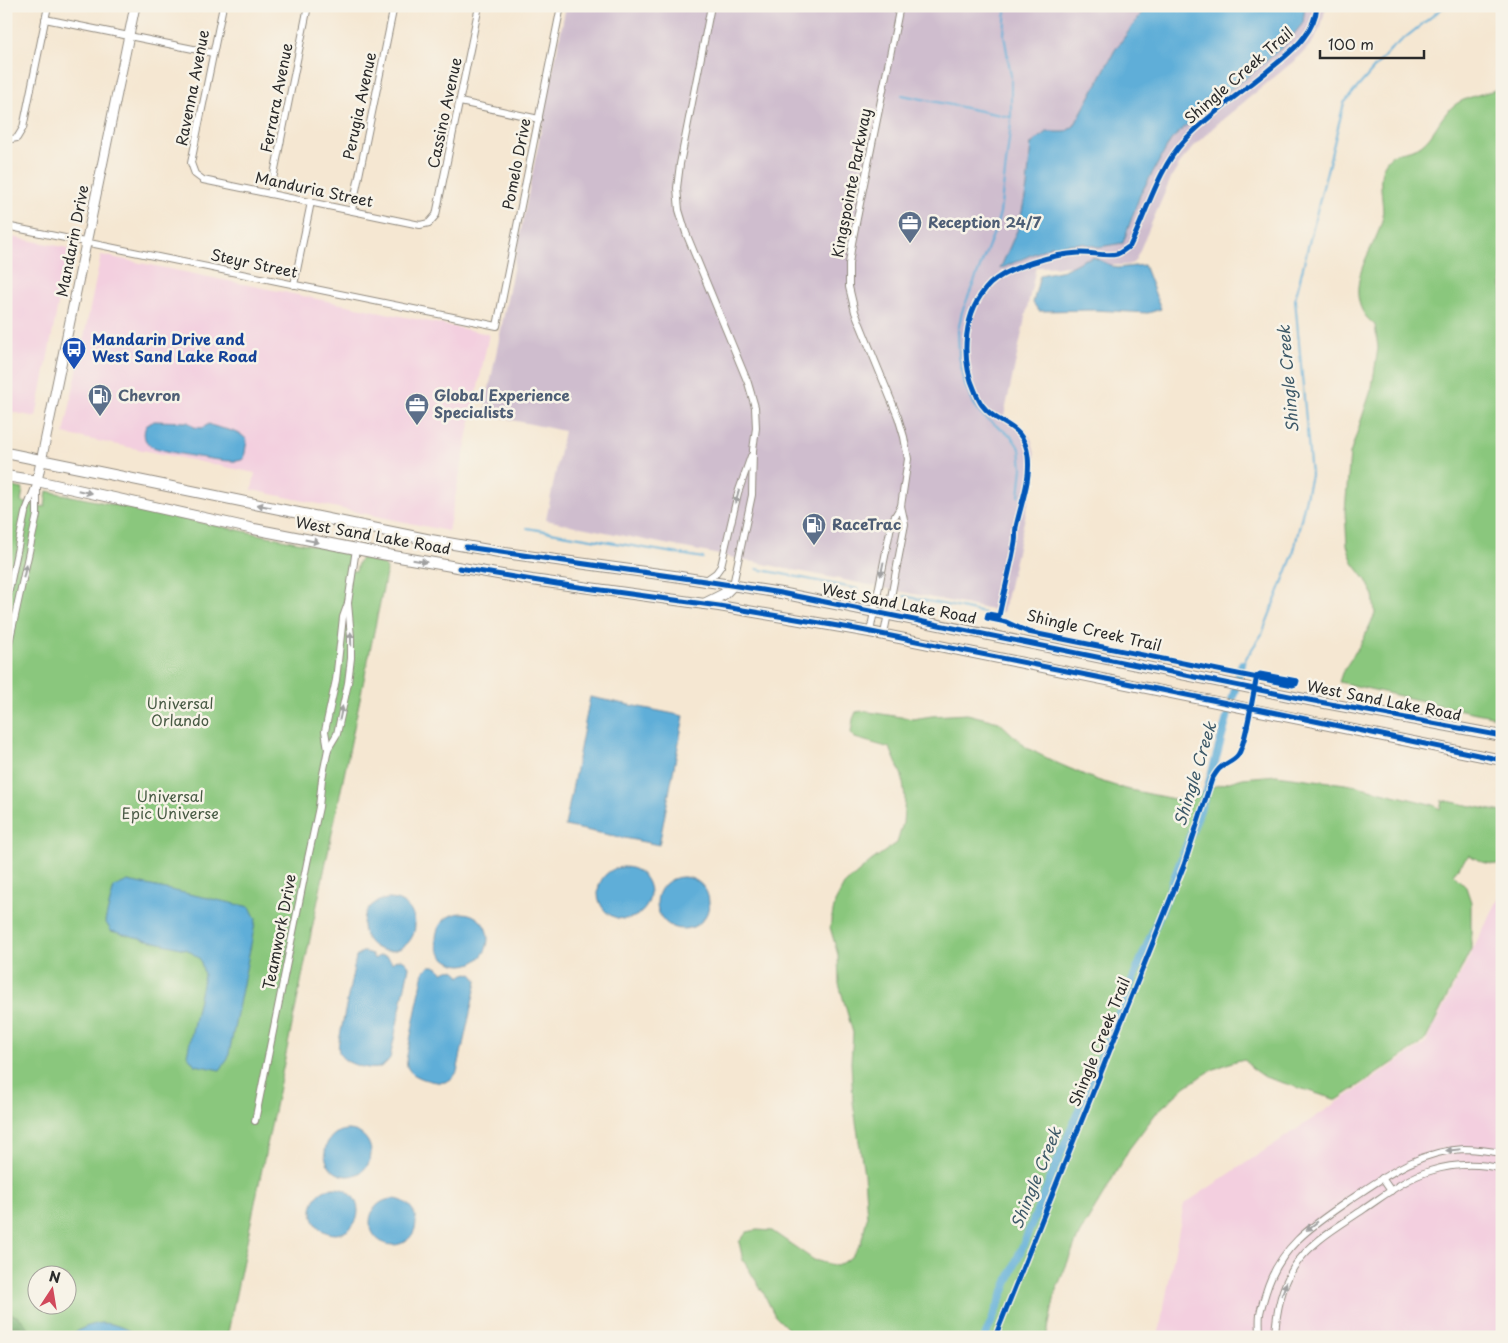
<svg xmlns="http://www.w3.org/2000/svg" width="1508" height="1343" font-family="'Playpen Sans',sans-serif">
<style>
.built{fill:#f3cfdf}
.industrial{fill:#cfbdce}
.green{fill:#8ac77d;stroke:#5a7954;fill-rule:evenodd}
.forest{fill:#6fac6c;stroke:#4d6c4c}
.water{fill:#5eaed8;stroke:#446c82}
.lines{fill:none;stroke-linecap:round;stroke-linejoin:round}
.stream{stroke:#5eaed8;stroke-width:2}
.canal{stroke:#5eaed8;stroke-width:8}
.street-casing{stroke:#90897e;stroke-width:8}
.secondary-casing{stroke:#90897e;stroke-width:11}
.primary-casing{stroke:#90897e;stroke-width:12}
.street{stroke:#fff;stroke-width:6}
.secondary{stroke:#fff;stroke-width:9}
.primary{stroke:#fff;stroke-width:10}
.cycleway-casing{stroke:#f7f3e8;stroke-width:8}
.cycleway{stroke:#0057b8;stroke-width:5}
.oneway{fill:#a0a0a0}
.labels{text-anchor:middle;stroke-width:5;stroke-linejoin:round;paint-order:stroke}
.street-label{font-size:15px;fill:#2b2b2b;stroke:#f7f3e8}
.service-label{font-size:15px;font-weight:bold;fill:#4e5e75;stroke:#f7f3e8;text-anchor:start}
.transit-label{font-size:15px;font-weight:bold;fill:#164399;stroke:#f7f3e8;text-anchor:start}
.park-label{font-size:15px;fill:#485a44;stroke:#f7f3e8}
.water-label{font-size:16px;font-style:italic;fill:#3d5968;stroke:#f7f3e8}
</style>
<rect width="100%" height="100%" fill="#f7f3e8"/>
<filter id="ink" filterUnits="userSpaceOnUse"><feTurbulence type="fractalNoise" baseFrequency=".02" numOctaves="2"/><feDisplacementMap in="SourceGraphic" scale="10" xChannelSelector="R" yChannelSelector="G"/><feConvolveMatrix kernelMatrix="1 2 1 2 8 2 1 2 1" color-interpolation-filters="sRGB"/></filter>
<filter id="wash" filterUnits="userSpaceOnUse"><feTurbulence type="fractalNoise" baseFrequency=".0096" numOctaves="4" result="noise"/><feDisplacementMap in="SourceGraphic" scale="20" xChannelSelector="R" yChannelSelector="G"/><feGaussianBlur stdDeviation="1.12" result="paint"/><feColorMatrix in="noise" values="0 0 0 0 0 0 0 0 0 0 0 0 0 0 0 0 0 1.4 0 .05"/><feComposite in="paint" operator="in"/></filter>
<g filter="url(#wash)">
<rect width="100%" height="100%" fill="#f5e7d2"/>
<g class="built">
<path d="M6 236 69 248 36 417 6 411Z"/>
<path d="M101 255 489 334 448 531 252 490 255 473 64 434Z"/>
<path d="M1502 892V1337H1158L1184 1204 1425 1044Z"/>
</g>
<path class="industrial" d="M566 6H1326L1321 27 1312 43 1300 56 1216 125 1197 143 1183 159 1171 178 1136 259 1133 263 1127 265 1036 267 1004 416 1016 422 1025 430 1032 441 1035 455V474L1003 612 546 520 564 431 484 414Z"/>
<g class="green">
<path d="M1502 88V718L1466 711 1339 682 1342 673 1363 640 1375 614 1373 594 1366 580 1353 563 1347 545 1345 511 1350 454 1372 387 1378 348 1375 325C1351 308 1356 280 1367 256 1372 245 1379 233 1382 221 1386 202 1373 174 1389 158 1396 150 1412 152 1421 145 1434 136 1439 118 1452 107 1463 97 1487 93 1502 88Z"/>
<path d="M6 483 14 485 13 487 23 489 21 502 45 507 47 491 341 551 345 552 349 557 347 570 356 571 358 563 361 558 384 565 387 569 227 1337H6ZM38 1276H68V1306H38Z"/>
<path d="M863 711 913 719 932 716 967 714 999 722 1027 748 1057 763 1094 779 1125 789 1174 799H1190L1212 787 1243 778 1276 775 1353 785 1434 805 1440 809 1442 800 1502 812V866L1482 862 1469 855 1453 874 1466 887 1471 902V949L1426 1039 1420 1045 1337 1100 1265 1077 1252 1068 1244 1059 1232 1062 1212 1070 1186 1086 1157 1112 1129 1149 1106 1190 1079 1235 1056 1290 1047 1334V1337H791L788 1329 775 1316 763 1292 743 1260 739 1242 747 1232 757 1230 772 1231 814 1260 837 1266 851 1257 861 1243 867 1218 864 1174 853 1102 851 1062 853 1033 839 984 838 955 830 927 835 902 844 885 871 861 897 843 903 823 905 797 902 776 890 748 855 738 851 733 853 719 856 712Z"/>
</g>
<path class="forest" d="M7 1313C21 1315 27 1324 31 1337H27V1332L21 1326H7L6 1322Z"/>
<g class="water">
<path d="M1147 6H1305L1303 23 1285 45 1248 77 1212 102 1171 140 1140 195 1123 243 1099 247 1081 243 1051 246 1000 269 1019 226 1027 187 1031 144 1046 132H1065L1074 126 1115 50Z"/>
<path d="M1093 257 1117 268 1144 265 1161 309 1148 313 1094 310 1039 311 1033 303 1040 275 1064 270 1083 260Z"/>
<path d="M154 421 188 422 194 427 202 428 209 424C220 430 239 429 247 440L244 459C241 460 239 461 236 461 223 462 162 452 151 446 144 443 142 431 147 425 149 423 152 423 154 421Z"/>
<path d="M590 697 684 716 659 845 565 826Z"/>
<circle cx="624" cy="893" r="26"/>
<circle cx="683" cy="903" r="26"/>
<path d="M128 881 250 907 256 919 228 1059 220 1070 195 1065 187 1055 204 975 200 959 188 950 111 931 105 921 114 887Z"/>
<circle cx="389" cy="925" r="26"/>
<circle cx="462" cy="939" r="26"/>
<path d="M362 952H366L371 954 374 959C381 954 388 954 392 963 398 957 406 958 409 967L390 1058C387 1063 383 1066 378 1068 369 1070 346 1064 341 1056 338 1052 338 1046 339 1041L356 957Z"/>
<path d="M430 966H434L439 968 442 973C449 968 456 968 460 977 466 971 474 972 477 981L457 1072C454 1077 451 1080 445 1082 437 1084 414 1078 409 1070 406 1066 406 1060 407 1055L424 971Z"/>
<circle cx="348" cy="1153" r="23"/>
<circle cx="335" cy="1211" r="23"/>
<circle cx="393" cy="1222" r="23"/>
<path d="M101 1323C116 1323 128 1330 141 1337H71C79 1328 89 1325 101 1323Z"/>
</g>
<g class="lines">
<g class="stream">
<path d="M1006 6 1004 35 1011 76V123L1000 213 995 230 962 312 958 331 959 356 965 385 973 402 980 414 1011 436 1020 449 1022 468 1019 496"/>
<path d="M902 95 1010 117"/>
<path d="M527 528 703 558"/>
<path d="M757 569 858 589"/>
<path d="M904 596 984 613"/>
<path d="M1242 664 1262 634 1293 555 1311 475 1295 299 1344 103 1391 49 1445 6"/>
</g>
<path class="canal" d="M985 1337 1167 897 1206 794 1242 664"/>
</g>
</g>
<g filter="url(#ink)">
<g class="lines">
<defs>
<g id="street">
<path d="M223 6 191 163 195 174 203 180 420 225 429 223 436 215 479 6"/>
<path d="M711 6 680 164 677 188 679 210 686 233 748 383 755 407 756 428 753 450 752 495 733 585"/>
<path d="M45 19 213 53"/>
<path d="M460 102 539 119"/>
<path d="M6 140 17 138 23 128 48 6"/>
<path d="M270 194 308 6"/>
<path d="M352 210 394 6"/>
<path d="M6 226 497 326 561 6"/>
<path d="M294 285 311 202"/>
<path d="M706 580 716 573 721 566 738 493 751 456"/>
<path d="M6 605 25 513 36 485"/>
<path d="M870 632 892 521 901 506"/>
<path d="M884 634 905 524 901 506 908 459 904 437 898 417 855 312 849 287V264L852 243 900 6"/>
<path d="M6 657 37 515V481"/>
<path d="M328 749 325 731 336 680 343 617 348 603 356 549"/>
<path d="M255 1121 307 863 319 807 322 779 328 749 337 734 348 683 351 658V637L348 603"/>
<path d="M1382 1178 1391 1191"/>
<path d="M1260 1337C1260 1329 1259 1321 1260 1314 1261 1307 1264 1299 1266 1292 1280 1246 1313 1225 1351 1199 1387 1175 1419 1151 1464 1149 1476 1149 1489 1151 1502 1153"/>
<path d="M1275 1337C1276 1312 1281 1288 1294 1267 1310 1242 1339 1226 1364 1209 1385 1195 1406 1178 1430 1171 1453 1164 1479 1163 1502 1169"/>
</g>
<path id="secondary" d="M37 481 135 6"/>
<g id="primary">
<path d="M6 453 431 540 505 553 674 576 781 593 1309 700 1502 736"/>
<path d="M6 476 37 481 254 529 382 554 532 580 719 606 870 632 1502 760"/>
<path d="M704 604 724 594 733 585"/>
</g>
</defs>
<use href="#street" class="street-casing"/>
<use href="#secondary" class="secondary-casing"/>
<use href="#primary" class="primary-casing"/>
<use href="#street" class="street"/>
<use href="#secondary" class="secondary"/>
<use href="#primary" class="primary"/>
<defs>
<g id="cycleway">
<path d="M466 547 705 581 781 593 1309 700 1502 736"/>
<path d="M459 568 557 584 719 606 856 629 1262 710 1502 760"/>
<path d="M995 1337 1184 865 1212 779C1214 776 1217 771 1219 769 1225 763 1233 762 1238 755 1246 744 1253 693 1257 676L1260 674 1297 681 1296 684 1293 685 1028 632 1006 622 987 618 988 614 999 616C1004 591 1011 567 1015 542 1016 537 1015 532 1016 527 1021 503 1031 480 1028 456 1024 422 998 427 982 405 979 401 977 396 975 391 960 358 963 311 990 284 1008 267 1054 254 1079 253 1090 252 1106 257 1117 254 1121 253 1126 248 1130 246 1146 214 1159 167 1184 141 1206 117 1239 94 1265 73 1278 62 1294 51 1304 37 1311 28 1316 18 1317 6"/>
</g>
</defs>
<use href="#cycleway" class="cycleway-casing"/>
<use href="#cycleway" class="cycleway"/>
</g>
<defs><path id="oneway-solid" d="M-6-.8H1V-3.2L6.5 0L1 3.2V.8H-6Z" transform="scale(1.25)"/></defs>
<g class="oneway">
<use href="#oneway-solid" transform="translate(85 492) rotate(13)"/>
<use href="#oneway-solid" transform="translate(737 497) rotate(105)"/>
<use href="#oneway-solid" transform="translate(264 506) rotate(-168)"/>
<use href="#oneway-solid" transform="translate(312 541) rotate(11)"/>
<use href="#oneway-solid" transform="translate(420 561) rotate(9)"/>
<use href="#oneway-solid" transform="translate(882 569) rotate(102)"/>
<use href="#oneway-solid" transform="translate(25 571) rotate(-77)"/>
<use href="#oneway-solid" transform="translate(351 639) rotate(-92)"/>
<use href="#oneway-solid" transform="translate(341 713) rotate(-78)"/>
<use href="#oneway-solid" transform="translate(1453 1150) rotate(174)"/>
<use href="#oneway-solid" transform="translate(1312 1226) rotate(142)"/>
<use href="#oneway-solid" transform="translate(1284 1289) rotate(-70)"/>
</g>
</g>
<defs>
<symbol id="office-pin" viewBox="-11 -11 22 30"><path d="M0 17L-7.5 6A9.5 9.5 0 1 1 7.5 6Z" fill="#5c6f8a" stroke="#f7f3e8"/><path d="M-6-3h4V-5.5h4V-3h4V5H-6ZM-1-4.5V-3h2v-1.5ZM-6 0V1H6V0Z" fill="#fff"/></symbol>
<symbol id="bus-pin" viewBox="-11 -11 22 30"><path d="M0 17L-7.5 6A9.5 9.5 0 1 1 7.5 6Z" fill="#1a4fb4" stroke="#f7f3e8"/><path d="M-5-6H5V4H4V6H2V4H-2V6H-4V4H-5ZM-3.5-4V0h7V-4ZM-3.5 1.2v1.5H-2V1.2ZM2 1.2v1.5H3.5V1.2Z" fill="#fff"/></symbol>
<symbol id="fuel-pin" viewBox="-11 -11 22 30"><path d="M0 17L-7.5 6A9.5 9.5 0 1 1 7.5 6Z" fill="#5c6f8a" stroke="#f7f3e8"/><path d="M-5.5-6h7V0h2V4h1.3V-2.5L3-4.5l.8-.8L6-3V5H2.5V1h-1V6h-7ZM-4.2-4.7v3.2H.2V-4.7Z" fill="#fff"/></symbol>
</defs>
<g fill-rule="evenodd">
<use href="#office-pin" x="896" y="209" width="28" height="38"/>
<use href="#bus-pin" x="60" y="335" width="28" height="38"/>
<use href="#fuel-pin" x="86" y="382" width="28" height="38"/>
<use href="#office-pin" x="403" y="391" width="28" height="38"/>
<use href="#fuel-pin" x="800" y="511" width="28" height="38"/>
</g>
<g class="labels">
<g class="street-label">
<text transform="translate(1239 76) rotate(-41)" y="5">Shingle Creek Trail</text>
<text transform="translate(193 88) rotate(-79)" y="5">Ravenna Avenue</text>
<text transform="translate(277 98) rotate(-79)" y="5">Ferrara Avenue</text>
<text transform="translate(360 106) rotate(-78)" y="5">Perugia Avenue</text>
<text transform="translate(445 113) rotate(-78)" y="5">Cassino Avenue</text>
<text transform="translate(517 164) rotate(-79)" y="5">Pomelo Drive</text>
<text transform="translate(852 183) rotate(-79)" y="5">Kingspointe Parkway</text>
<text transform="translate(314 190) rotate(12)" y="5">Manduria Street</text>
<text transform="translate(73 241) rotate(-79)" y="5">Mandarin Drive</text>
<text transform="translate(254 264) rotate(12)" y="5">Steyr Street</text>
<text transform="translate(373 536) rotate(10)" y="5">West Sand Lake Road</text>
<text transform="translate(899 604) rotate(11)" y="5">West Sand Lake Road</text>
<text transform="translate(1094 631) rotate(13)" y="5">Shingle Creek Trail</text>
<text transform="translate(1384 701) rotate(11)" y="5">West Sand Lake Road</text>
<text transform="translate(280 932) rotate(-79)" y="5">Teamwork Drive</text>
<text transform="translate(1100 1042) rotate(-68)" y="5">Shingle Creek Trail</text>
</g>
<g class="service-label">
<text x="928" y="228">Reception 24/7</text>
<text x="118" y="401">Chevron</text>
<text x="434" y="401">Global Experience<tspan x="434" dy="17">Specialists</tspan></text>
<text x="832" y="530">RaceTrac</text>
</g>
<g class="transit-label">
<text x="92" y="345">Mandarin Drive and<tspan x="92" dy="17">West Sand Lake Road</tspan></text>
</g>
<g class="park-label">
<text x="180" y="709">Universal<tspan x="180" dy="17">Orlando</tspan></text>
<text x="170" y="802">Universal<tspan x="170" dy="17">Epic Universe</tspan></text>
</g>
<g class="water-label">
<text transform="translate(1288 379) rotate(-95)" y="6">Shingle Creek</text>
<text transform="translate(1195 774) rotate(-73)" y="6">Shingle Creek</text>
<text transform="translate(1036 1178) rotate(-68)" y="6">Shingle Creek</text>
</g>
</g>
<rect width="1508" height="1343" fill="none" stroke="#f7f3e8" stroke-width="25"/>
<g transform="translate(52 1290) rotate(12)"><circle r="24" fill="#f7f3e8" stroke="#a5a39c"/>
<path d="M0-4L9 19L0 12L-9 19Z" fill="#d1495b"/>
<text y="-8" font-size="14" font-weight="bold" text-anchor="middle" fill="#2b2b2b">N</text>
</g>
<path d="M1320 50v8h104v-8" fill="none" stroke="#2b2b2b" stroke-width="2.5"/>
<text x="1328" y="50" font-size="15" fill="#2b2b2b" stroke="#f7f3e8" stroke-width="4" paint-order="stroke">100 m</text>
</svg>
